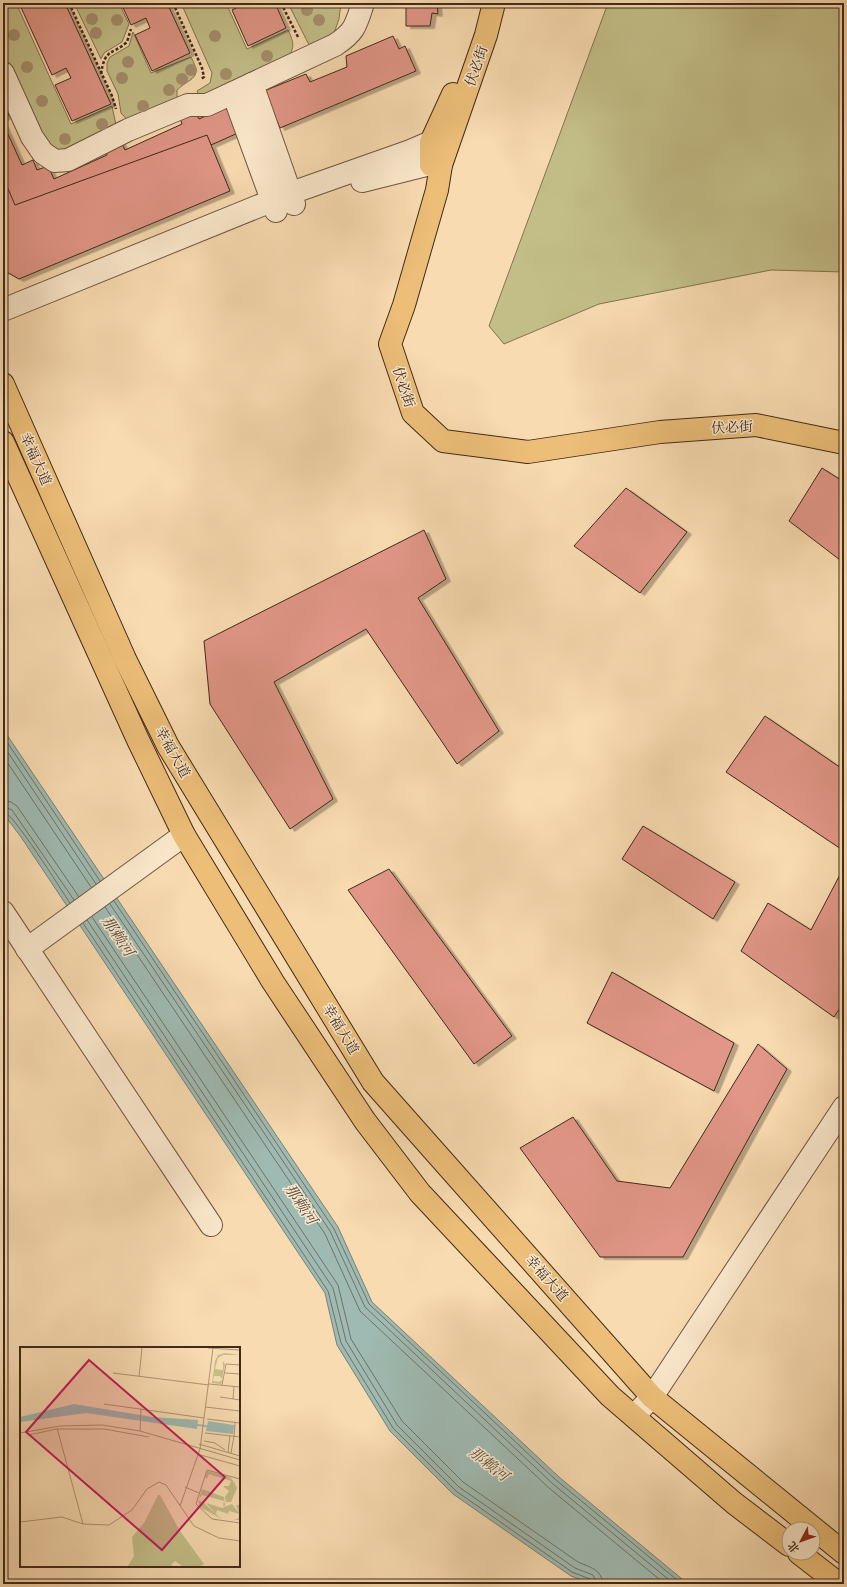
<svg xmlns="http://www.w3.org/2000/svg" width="847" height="1587" font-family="'EB Garamond','Noto Serif SC',serif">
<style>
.green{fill:#c3be88;stroke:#827451}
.water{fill:#9fbab2;stroke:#798075}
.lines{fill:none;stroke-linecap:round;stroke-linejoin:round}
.shore{stroke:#707266;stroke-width:1}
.building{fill:#e19687;stroke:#402a1a;filter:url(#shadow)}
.minor-casing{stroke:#6e5640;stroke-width:24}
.major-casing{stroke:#402a1a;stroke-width:24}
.path{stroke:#402a1a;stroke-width:2.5;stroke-dasharray:3 2;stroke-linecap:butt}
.minor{stroke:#fbe8cc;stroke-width:22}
.major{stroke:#ecbe78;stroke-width:22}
.tree{fill:#a58e6d}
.labels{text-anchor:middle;stroke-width:3;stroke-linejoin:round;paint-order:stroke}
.street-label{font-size:14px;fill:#402a1a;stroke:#fbe8cc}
.water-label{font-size:15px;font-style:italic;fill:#584e40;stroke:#fbe8cc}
.inset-river{fill:none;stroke:#9fbab2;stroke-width:2}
.inset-road{fill:none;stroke:#af9475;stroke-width:1}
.view{fill:#c2185b;fill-opacity:0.15;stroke:#c2185b;stroke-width:2}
.inset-edge{fill:none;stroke:#402a1a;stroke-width:2}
</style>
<defs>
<filter id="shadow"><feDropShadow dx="4.5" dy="2.5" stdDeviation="0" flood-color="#0004"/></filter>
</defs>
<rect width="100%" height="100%" fill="#f9dbb1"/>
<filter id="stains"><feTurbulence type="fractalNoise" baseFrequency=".005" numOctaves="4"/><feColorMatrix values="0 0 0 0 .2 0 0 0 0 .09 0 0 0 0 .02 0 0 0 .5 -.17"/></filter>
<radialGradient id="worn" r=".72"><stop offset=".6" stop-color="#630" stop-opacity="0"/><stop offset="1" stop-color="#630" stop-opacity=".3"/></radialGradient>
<g class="green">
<path d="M3 3H16L71 124 112 106 116 125 62 155 42 143 3 51Z"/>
<path d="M74 3H119L129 24 122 42 104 53 101 59Z"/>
<path d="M181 3H226L247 49 288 30C293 40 296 49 287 57L200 97 197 91 210 83 212 73Z"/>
<path d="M288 3H341L339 19 333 36 312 47 308 43Z"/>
<path d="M608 3H844V272L771 270 599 304 504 344 489 326Z"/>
<path d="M133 32 151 73 191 57C203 79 191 77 177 90V98L129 122 121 113 118 94 107 71V63L110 57 129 46Z"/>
</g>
<path class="water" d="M3 729 338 1227 372 1302 559 1477 688 1584H592L571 1576 453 1494 390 1431 337 1345 325 1293 21 837 3 813Z"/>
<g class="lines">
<g class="shore">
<path d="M3 736 100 881"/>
<path d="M3 745 96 884"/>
<path d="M3 756 91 887"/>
<path d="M3 800 11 802 17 806 79 897"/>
<path d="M3 806 12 810 74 900"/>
<path d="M3 811C13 812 61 890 70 903"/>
<path d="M114 901 334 1229 369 1304 556 1480 682 1584"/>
<path d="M110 904 330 1231 365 1307 553 1484 674 1584"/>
<path d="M105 907 325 1234 360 1311 549 1488 665 1584"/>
<path d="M92 917 338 1285 351 1339 402 1421 463 1482 578 1562C589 1567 602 1569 603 1584"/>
<path d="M87 920 333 1288 346 1341 397 1425 459 1487 575 1568 593 1575 597 1584"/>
<path d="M83 923 328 1291 341 1343 393 1428 456 1491 572 1572 590 1579 592 1584"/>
</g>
</g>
<g class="building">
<path d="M19 3H65L111 104 72 121 55 85 71 78 66 68 52 75Z"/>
<path d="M121 3H167L190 53 152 71 135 35 150 28 146 18 131 25Z"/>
<path d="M246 3H275L286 28 248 46 232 10Z"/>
<path d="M406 3H437L438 14 432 13 430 26H406Z"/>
<path d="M393 36 399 49 405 46 416 71 280 128 264 91 306 74 310 82 347 67 346 56Z"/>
<path d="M3 102 9 115 3 118Z"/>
<path d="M226 107 238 133 19 230 3 193V123L22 165 33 160 37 170 48 166 54 179 107 155 104 147 120 140 125 150 182 124 180 118 195 112 199 119Z"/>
<path d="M207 135 230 191 19 279 3 270V177L15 205Z"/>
<path d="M822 468 844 482V563L789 521Z"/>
<path d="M626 488 687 532 640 593 574 546Z"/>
<path d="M424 530 446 579 418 598 499 731 457 764 366 629 274 682 333 799 290 829 210 704 204 641Z"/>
<path d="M765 716 844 770V851L726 772Z"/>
<path d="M643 826 735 882 713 919 622 859Z"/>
<path d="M844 867V1002L834 1017 741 951 768 903 811 930Z"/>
<path d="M389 869 512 1036 474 1064 348 890Z"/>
<path d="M612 972 734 1043 714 1091 587 1023Z"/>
<path d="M758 1044 787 1069 683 1257H600L520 1148 573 1117 617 1181 670 1188Z"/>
</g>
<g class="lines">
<defs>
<g id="minor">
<path d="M3 73 32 137 43 153 55 161 68 160 128 130 188 105H207L335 45C355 32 356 25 363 3"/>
<path d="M252 84 294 204"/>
<path d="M233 93 276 211"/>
<path d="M362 181 426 165H441"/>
<path d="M3 310 291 193 410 151 431 142 446 133"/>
<path d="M3 912 211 1225"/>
<path d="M27 949 184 835"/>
<path d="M634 1416 652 1397 844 1107"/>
</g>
<g id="major">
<path d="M494 3 486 35 441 165 437 190 404 305 390 344 413 413 443 441 528 452 660 432 756 425 844 443"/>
<path d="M431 165V142L453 94"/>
<path d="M3 384 125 659 168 746 373 1082 652 1397 844 1553"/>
<path d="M3 442 138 740 184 835 273 982 365 1121 420 1193 610 1396 734 1503 789 1545"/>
<path d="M799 1553 839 1584"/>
</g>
</defs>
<use href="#minor" class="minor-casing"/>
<use href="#major" class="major-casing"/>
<g class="path">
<path d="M69 3 112 96 116 109"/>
<path d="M173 3 202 68 204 77 201 79"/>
<path d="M281 3 298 37"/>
<path d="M101 74C105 48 111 56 127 42L131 29"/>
</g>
<use href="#minor" class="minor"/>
<use href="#major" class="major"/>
</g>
<g class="tree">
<circle cx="307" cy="10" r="6"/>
<circle cx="92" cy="19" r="6"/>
<circle cx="117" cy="20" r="6"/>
<circle cx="319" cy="20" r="6"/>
<circle cx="96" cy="33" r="6"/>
<circle cx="14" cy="35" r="6"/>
<circle cx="215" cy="36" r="6"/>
<circle cx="267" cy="56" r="6"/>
<circle cx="128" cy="62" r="6"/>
<circle cx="27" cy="67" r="6"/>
<circle cx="191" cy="70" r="6"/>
<circle cx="226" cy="74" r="6"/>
<circle cx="122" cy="78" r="6"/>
<circle cx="182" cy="79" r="6"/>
<circle cx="169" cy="90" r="6"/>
<circle cx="42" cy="101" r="6"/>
<circle cx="143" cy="106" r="6"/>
<circle cx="102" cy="124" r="6"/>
<circle cx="65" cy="139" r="6"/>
</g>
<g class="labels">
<g class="street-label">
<text transform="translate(476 66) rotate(-71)" y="5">伏必街</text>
<text transform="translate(404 387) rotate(72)" y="5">伏必街</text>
<text transform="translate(732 427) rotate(-3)" y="5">伏必街</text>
<text transform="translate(36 459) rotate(66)" y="5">幸福大道</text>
<text transform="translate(173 752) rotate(61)" y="5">幸福大道</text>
<text transform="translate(341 1029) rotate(59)" y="5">幸福大道</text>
<text transform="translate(547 1278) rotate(49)" y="5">幸福大道</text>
</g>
<g class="water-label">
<text transform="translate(118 936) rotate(56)" y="5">那赖河</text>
<text transform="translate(301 1204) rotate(56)" y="5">那赖河</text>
<text transform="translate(489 1464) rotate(38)" y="5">那赖河</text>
</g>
</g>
<g transform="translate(20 1347)">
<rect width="220" height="220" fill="#f9dbb1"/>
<path d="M205 6 220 8H203L198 11 195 22 203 23V14L205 17 202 32 200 29H194L193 34 199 35 202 33 201 37 192 36 195 14 198 8ZM187 124 210 130 214 135 217 141 211 155H206L205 150 209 144 203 139H209L211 134 189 127 187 132 185 130ZM182 142 204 150 205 159H203L204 154 182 148 179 152ZM138 148H140L160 184 184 217 181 219H162L155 214 151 218 153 219H108L114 209 112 190 124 176ZM178 153 184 156 200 171 180 160ZM186 156 202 161 212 157 219 166 216 158H220V173H214L219 171 220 167 209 164 208 167 197 163 196 167Z" fill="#c3be88"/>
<path d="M54 57 132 70 178 73 177 82 66 66 0 75V70ZM188 74 214 78 213 87 186 84Z" fill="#9fbab2"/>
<path class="inset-river" d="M170 77 193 80"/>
<path class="inset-road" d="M188 1 220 3M93 26 189 38M205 26 220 27M119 30 122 1M189 37 220 40M202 38 206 17 220 18M200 50 220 53M213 52 214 39M84 57 184 71M185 60 220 64M187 72 220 76M37 81 63 177M120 84 121 62M0 86 40 79 82 78 120 84 220 113M185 86 220 90M8 88 37 82H84L129 90M214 89 215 76M184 94 195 96 205 103M179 97 220 109M208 105 210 88M211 106 214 89M177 107 220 119M220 132 187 123 176 157 192 172 220 176M165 140 179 146M160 159 180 102 193 1M0 175 42 170 63 177 89 178 112 163 127 142 139 135 146 138 174 179 199 191 220 194"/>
<path class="view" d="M69 13 205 130 142 203 6 85Z"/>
<rect width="220" height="220" class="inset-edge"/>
</g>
<rect width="847" height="1587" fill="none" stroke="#f9dbb1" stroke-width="16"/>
<rect x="4" y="4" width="839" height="1579" fill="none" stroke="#402a1a" stroke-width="2"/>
<rect x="8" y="8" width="831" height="1571" fill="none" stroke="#402a1a"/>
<g transform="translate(801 1541) rotate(229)"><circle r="19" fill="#fbe8cc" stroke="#b09c85"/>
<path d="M0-3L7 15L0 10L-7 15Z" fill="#8f2418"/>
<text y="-6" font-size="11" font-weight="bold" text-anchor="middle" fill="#402a1a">北</text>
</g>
<rect width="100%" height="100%" filter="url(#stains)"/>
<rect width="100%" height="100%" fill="url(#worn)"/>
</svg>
